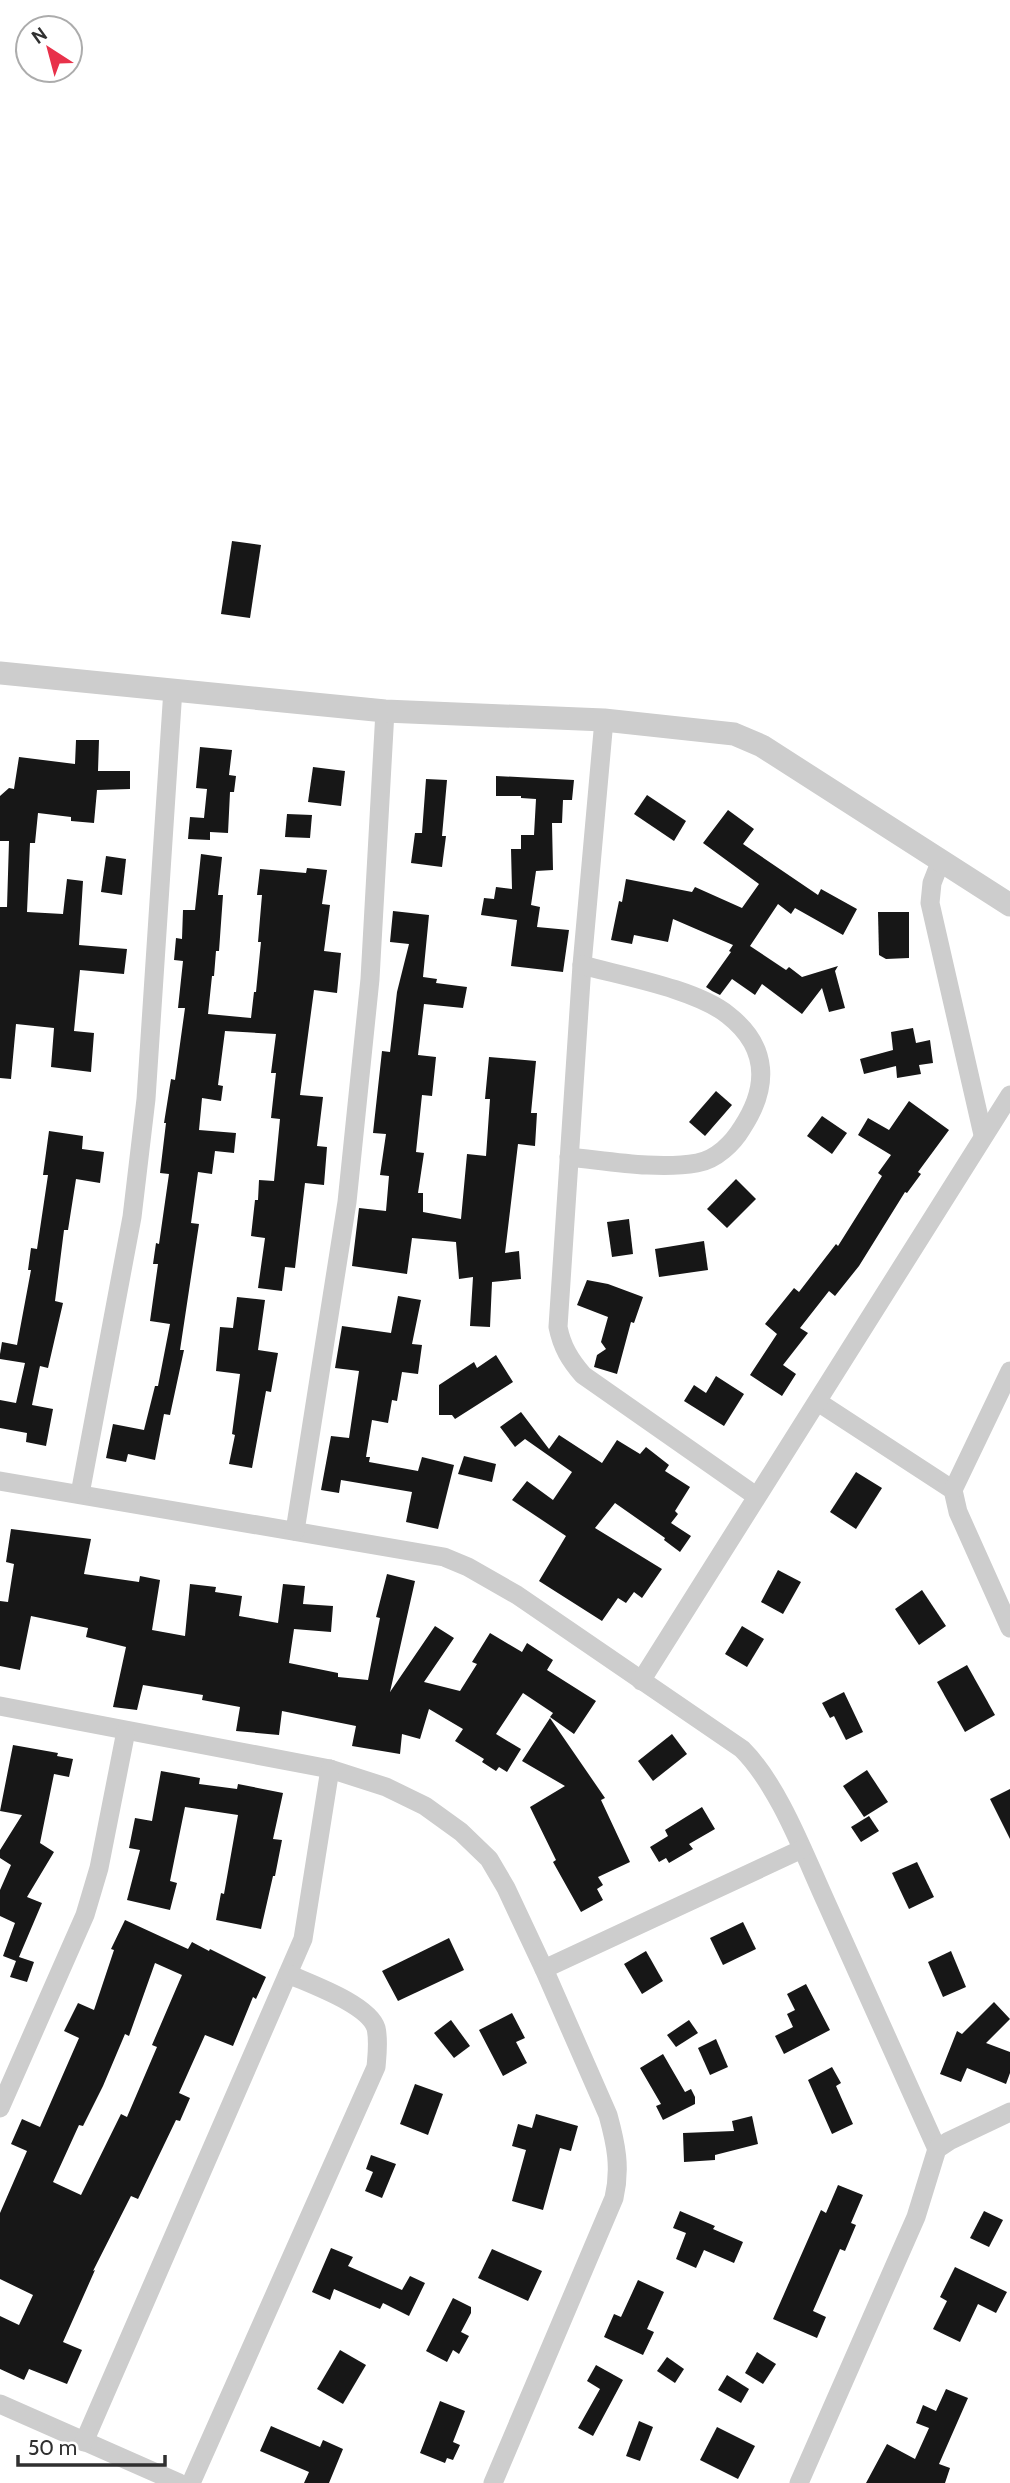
<svg xmlns="http://www.w3.org/2000/svg" width="1010" height="2483" font-family="Cabin,sans-serif">
<style>
.building{fill:#171717;fill-rule:evenodd}
.lines{fill:none;stroke-linecap:round;stroke-linejoin:round}
.minor{stroke:#cdcdcd;stroke-width:19}
.tertiary{stroke:#cdcdcd;stroke-width:23}
</style>
<rect width="100%" height="100%" fill="#fff"/>
<g class="building">
<path d="M232 541 261 545 250 618 221 614Z"/>
<path d="M76 740H99L98 771H130V789L97 790 94 823 71 821V817L38 813 35 843H30L27 912 63 914 67 879 83 881 79 945 127 949 124 974 80 970 74 1031 94 1033 91 1072 51 1067 54 1028 16 1024 11 1079 0 1078V907H7L9 841H0V796L9 788 14 789 19 757 75 764Z"/>
<path d="M200 747 232 750 229 775 236 776 234 792H230L228 833 210 832V840L188 839 190 817 204 818 207 789 196 788Z"/>
<path d="M313 767 345 771 341 806 308 802Z"/>
<path d="M496 776 574 780 572 800H563L562 823H552L553 870 536 871 531 905 540 907 537 927 569 930 563 972 511 966 517 920 481 915 484 898 494 899 496 887 512 889 511 849H521V835H534L536 799 521 798V796H496Z"/>
<path d="M426 779 447 780 442 836H446L442 867 411 863 415 833H422Z"/>
<path d="M647 795 686 821 674 841 634 814Z"/>
<path d="M728 810 754 829 743 844 818 895 821 889 857 909 843 935 795 908 791 914 778 904 750 946 786 970 789 967 802 977 838 966 835 971 845 1008 829 1012 822 988 802 1014 762 984 755 995 732 979 720 995 712 991 706 987 731 952 729 951 733 945 673 919 668 942 634 935 632 944 611 940 619 901 622 902 626 879 692 892 695 887 742 908 759 884 703 843Z"/>
<path d="M287 814 312 815 310 838 285 837Z"/>
<path d="M201 854 222 857 218 895H223L219 951H216L214 976H212L208 1014 251 1018 254 992H256L261 942H258L262 895H257L260 869 306 873 307 868 327 870 322 904 330 905 324 951 341 953 337 993 314 990 300 1095 323 1097 317 1146 327 1147 324 1185 305 1183 295 1268 285 1267 282 1291 258 1288 265 1238 251 1236 255 1200H258L259 1180 274 1181 280 1119 271 1118 276 1073H271L276 1034 225 1031 218 1085 223 1086 221 1101 202 1098 199 1130 236 1133 234 1153 215 1151 212 1174 198 1172 191 1223 199 1224 180 1350H184L170 1415 164 1414 155 1460 128 1454 126 1462 106 1458 113 1424 144 1430 155 1386H158L170 1324 150 1321 158 1264H153L156 1243 159 1244 169 1174 160 1173 166 1123H164L171 1079 175 1080 185 1008H178L183 961 174 960 176 938 182 939 183 910H195Z"/>
<path d="M106 856 126 859 122 895 101 892Z"/>
<path d="M393 911 429 915 423 977 437 979 436 983 467 987 463 1008 424 1004 418 1055 436 1057 432 1096 422 1095 416 1152 424 1153 418 1193H423V1212L461 1219 467 1154 486 1156 490 1099H485L489 1057 536 1061 531 1113H537L535 1146 518 1144 505 1253 519 1251 521 1279 492 1282 490 1327 470 1326 473 1277 459 1279 456 1242 412 1238 407 1274 352 1266 359 1208 386 1211 389 1176 380 1175 386 1134 373 1133 382 1051 390 1052 397 992 409 944 390 942Z"/>
<path d="M878 912H909V958L886 959 879 955Z"/>
<path d="M913 1028 916 1043 930 1040 933 1063 919 1065 921 1074 897 1078 896 1066 864 1074 860 1059 893 1050 891 1032Z"/>
<path d="M716 1091 732 1105 705 1136 689 1122Z"/>
<path d="M909 1101 949 1130 918 1172 921 1174 907 1193 905 1192 859 1266 835 1296 829 1291 800 1328 808 1333 783 1365 796 1374 782 1396 750 1375 777 1334 765 1324 794 1288 799 1292 836 1244 838 1246 882 1176 878 1173 891 1155 858 1135 868 1118 889 1130Z"/>
<path d="M822 1116 847 1133 832 1154 807 1136Z"/>
<path d="M49 1131 83 1136 82 1149 104 1152 100 1183 76 1179 68 1230H64L55 1301 63 1303 48 1368 40 1366 32 1405 53 1409 46 1446 26 1442 27 1433 0 1428V1400L16 1403 25 1363 0 1359V1354L2 1342 17 1345 31 1270H28L31 1248 37 1249 48 1175H43Z"/>
<path d="M736 1179 756 1199 727 1228 707 1209Z"/>
<path d="M629 1219 633 1254 612 1257 607 1222Z"/>
<path d="M704 1241 708 1270 659 1277 655 1249Z"/>
<path d="M587 1280 608 1284 643 1297 634 1323 631 1322 617 1374 594 1367 597 1355 606 1349 601 1342 608 1317 577 1305Z"/>
<path d="M398 1296 421 1300 412 1344 422 1345 418 1374 402 1372 397 1401 392 1400 388 1423 372 1420 366 1457H370L369 1462 418 1471 422 1457 454 1465 438 1529 406 1522 412 1492 341 1480 339 1493 321 1490 331 1436 349 1438 359 1371 335 1368 342 1326 391 1333Z"/>
<path d="M237 1297 265 1300 258 1350 278 1353 271 1392 266 1391 252 1468 229 1464 235 1435 232 1434 240 1374 216 1371 220 1327 233 1328Z"/>
<path d="M496 1355 513 1382 455 1419 452 1415H439V1385L474 1362 477 1368Z"/>
<path d="M716 1376 744 1394 724 1426 684 1401 694 1385 706 1393Z"/>
<path d="M521 1412 549 1449 559 1435 602 1463 617 1440 640 1454 646 1447 669 1465 665 1471 690 1487 675 1511 678 1514 671 1523 691 1536 680 1552 664 1540 665 1538 615 1503 595 1528 662 1569 642 1598 634 1592 626 1603 618 1598 602 1621 539 1581 566 1536 512 1500 527 1481 553 1500 572 1472 525 1439 515 1447 500 1427Z"/>
<path d="M464 1456 496 1464 492 1482 458 1474Z"/>
<path d="M856 1472 882 1488 856 1529 830 1512Z"/>
<path d="M11 1529 91 1539 84 1574 139 1582 140 1576 160 1580 152 1630 185 1636 190 1584 216 1587 215 1592 242 1596 239 1616 278 1623 283 1584 305 1586 303 1604 333 1606 331 1632 294 1629 289 1663 338 1673V1677L368 1680 380 1618 376 1617 387 1574 415 1581 390 1692 435 1626 454 1638 424 1682 460 1691 477 1664 472 1662 490 1633 522 1652 527 1643 553 1660 547 1670 596 1701 574 1734 550 1717 553 1713 523 1693 496 1734 521 1749 507 1772 499 1767 496 1771 482 1762 484 1759 455 1741 463 1729 429 1709 420 1739 402 1734 400 1754 352 1746 356 1726 282 1711 279 1735 236 1731 240 1707 202 1700 203 1695 143 1685 137 1710 113 1707 126 1647 86 1637 88 1628 31 1616 20 1670 0 1666V1601L8 1602 14 1564 6 1562Z"/>
<path d="M778 1570 801 1582 783 1614 761 1602Z"/>
<path d="M922 1590 946 1626 919 1645 895 1609Z"/>
<path d="M742 1626 764 1639 747 1667 725 1654Z"/>
<path d="M967 1665 995 1715 965 1732 937 1682Z"/>
<path d="M844 1692 863 1732 846 1740 834 1716 830 1718 822 1703Z"/>
<path d="M550 1718 605 1798 601 1800 630 1862 598 1877 603 1885 597 1889 603 1900 581 1912 553 1862 556 1860 530 1807 565 1786 522 1761Z"/>
<path d="M672 1734 687 1754 653 1781 638 1761Z"/>
<path d="M13 1745 58 1753 57 1756 73 1759 69 1777 54 1774 40 1843 54 1852 27 1897 42 1903 19 1957 34 1962 27 1982 10 1977 16 1961 3 1956 15 1923 0 1916V1890L11 1865 0 1858V1850L22 1815 0 1811Z"/>
<path d="M867 1770 888 1802 864 1817 843 1786Z"/>
<path d="M161 1771 200 1778 199 1784 237 1789 238 1784 283 1793 273 1839 282 1840 275 1876H273L261 1929 216 1920 221 1893 224 1894 238 1815 185 1807 170 1881 177 1883 170 1910 127 1900 140 1850 129 1848 135 1818 152 1821Z"/>
<path d="M1010 1789V1839L990 1799Z"/>
<path d="M702 1807 715 1829 689 1844 693 1849 669 1863 666 1858 659 1862 650 1847 668 1836 665 1830Z"/>
<path d="M869 1816 879 1831 861 1842 851 1827Z"/>
<path d="M917 1862 934 1897 909 1909 892 1873Z"/>
<path d="M125 1920 188 1949 192 1942 209 1951 210 1949 266 1977 256 1999 253 1997 233 2046 205 2035 179 2093 190 2098 180 2121 176 2120 138 2199 131 2196 93 2271 95 2270 63 2342 82 2350 67 2384 29 2369 24 2380 0 2369V2316L19 2325 33 2295 0 2279V2213L27 2151 11 2144 22 2119 40 2127 79 2038 64 2031 78 2003 94 2010 114 1950 111 1949ZM155 1963 182 1975 152 2045 157 2047 127 2117 121 2114 81 2195 53 2182 79 2125 83 2126 103 2086 125 2034 129 2036Z"/>
<path d="M743 1922 756 1949 723 1965 710 1938Z"/>
<path d="M449 1938 464 1970 398 2001 382 1971Z"/>
<path d="M646 1951 663 1981 642 1994 624 1964Z"/>
<path d="M951 1951 966 1987 943 1997 928 1962Z"/>
<path d="M806 1984 830 2030 784 2054 775 2036 793 2027 787 2014 795 2010 787 1994Z"/>
<path d="M994 2002 1010 2019 986 2043 1010 2052V2073L1006 2084 967 2068 961 2082 940 2074 957 2031 962 2034Z"/>
<path d="M512 2013 525 2038 516 2042 527 2063 503 2076 479 2030Z"/>
<path d="M451 2020 470 2046 454 2058 434 2033Z"/>
<path d="M689 2020 698 2033 676 2047 667 2035Z"/>
<path d="M716 2039 728 2067 710 2075 698 2048Z"/>
<path d="M663 2054 685 2092 691 2089 695 2097V2104L663 2120 656 2106 661 2104 640 2068Z"/>
<path d="M832 2067 841 2083 836 2086 853 2124 832 2134 808 2080Z"/>
<path d="M415 2084 443 2094 428 2135 400 2124Z"/>
<path d="M536 2114 578 2126 571 2151 560 2148 543 2210 512 2201 526 2150 512 2146 518 2124 532 2128Z"/>
<path d="M752 2116 758 2144 715 2155V2160L684 2162 683 2133 734 2131 732 2121Z"/>
<path d="M371 2155 396 2164 382 2198 365 2191 373 2172 366 2169Z"/>
<path d="M838 2185 863 2195 851 2223 856 2225 845 2251 840 2249 813 2311 826 2317 817 2338 773 2319 821 2210 826 2213Z"/>
<path d="M680 2211 715 2226 713 2229 743 2242 734 2263 704 2250 696 2268 676 2259 686 2233 673 2228Z"/>
<path d="M984 2211 1003 2220 989 2247 970 2238Z"/>
<path d="M331 2248 353 2257 348 2266 402 2290 410 2276 425 2283 409 2316 383 2303 380 2309 334 2289 330 2300 312 2292Z"/>
<path d="M492 2249 542 2271 528 2301 478 2278Z"/>
<path d="M955 2267 1007 2292 996 2313 978 2304 960 2342 933 2329 947 2301 940 2297Z"/>
<path d="M638 2280 664 2292 647 2329 654 2332 643 2355 604 2337 614 2314 621 2317Z"/>
<path d="M453 2298 471 2307V2313L461 2332 469 2336 459 2354 453 2350 447 2362 426 2351Z"/>
<path d="M340 2350 366 2365 343 2404 317 2389Z"/>
<path d="M757 2352 776 2364 763 2384 745 2373Z"/>
<path d="M667 2357 684 2369 675 2383 657 2371Z"/>
<path d="M596 2365 623 2380 593 2436 578 2428 600 2389 587 2381Z"/>
<path d="M727 2375 749 2389 741 2403 718 2390Z"/>
<path d="M946 2389 968 2398 939 2464 950 2468 945 2483H866L887 2444 915 2459 929 2428 916 2423 923 2405 936 2411Z"/>
<path d="M440 2401 465 2411 453 2442 460 2445 453 2460 447 2458 445 2463 420 2453Z"/>
<path d="M639 2421 653 2427 640 2461 626 2456Z"/>
<path d="M271 2426 320 2447 323 2440 343 2449 329 2483H304L309 2472 260 2451Z"/>
<path d="M717 2427 755 2446 738 2479 700 2460Z"/>
</g>
<g class="lines">
<g class="minor">
<path d="M604 720 582 965 558 1327C562 1347 570 1360 583 1375L756 1496"/>
<path d="M941 860 932 883 930 903 983 1135"/>
<path d="M569 1157C609 1161 658 1170 697 1163 716 1160 733 1143 742 1128 769 1087 769 1047 728 1015 696 989 622 976 582 965"/>
<path d="M818 1402 953 1490 958 1512 1010 1628"/>
<path d="M0 1481 444 1557 468 1567 517 1595 742 1749C779 1786 804 1854 826 1902 863 1985 900 2067 937 2149"/>
<path d="M953 1490 1010 1371"/>
<path d="M80 1494 132 1217 146 1099 173 689"/>
<path d="M295 1531 347 1202 370 979 385 711"/>
<path d="M641 1681 1010 1095"/>
<path d="M0 1706 330 1769 386 1787 425 1806 461 1832 489 1859 506 1888 544 1969 608 2115C616 2144 621 2168 614 2198L493 2483"/>
<path d="M544 1969 802 1849"/>
<path d="M0 2108 85 1915 99 1868 126 1731"/>
<path d="M0 2404 179 2483"/>
<path d="M84 2442 303 1939 330 1769"/>
<path d="M191 2483 376 2067C377 2055 379 2041 376 2028 368 2004 310 1984 288 1974"/>
<path d="M799 2483 916 2217 937 2149 949 2141 1010 2112"/>
</g>
<path class="tertiary" d="M0 673 385 711 604 720 734 734 762 746 1010 905"/>
</g>
<g transform="translate(49 49) rotate(324)"><circle r="33" fill="#ffffff" stroke="#acacac" stroke-width="2"/>
<path d="M0-5L12 26L0 18L-12 26Z" fill="#e8314a"/>
<text y="-10" font-size="19" font-weight="bold" text-anchor="middle" fill="#303030">N</text>
</g>
<path d="M18 2455v10h147v-10" fill="none" stroke="#303030" stroke-width="3.5"/>
<text x="28" y="2455" font-size="21" fill="#303030" stroke="#ffffff" stroke-width="5" paint-order="stroke">50 m</text>
</svg>
